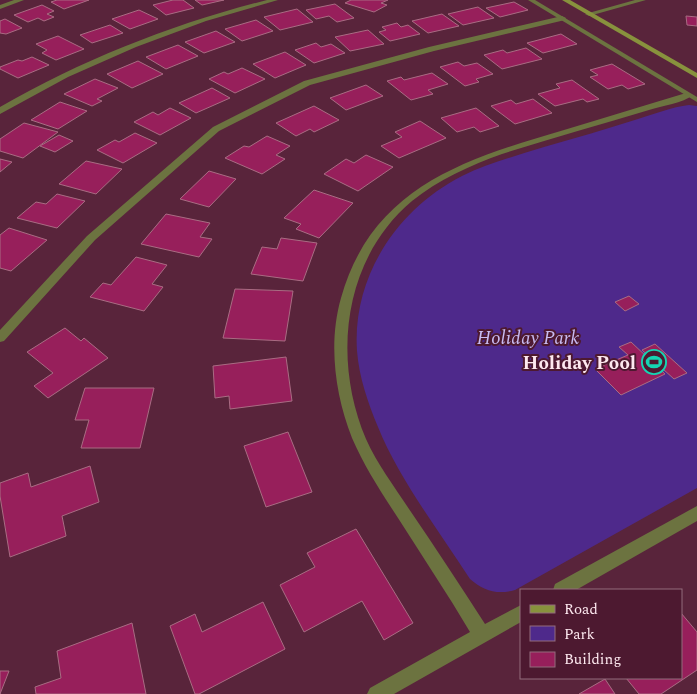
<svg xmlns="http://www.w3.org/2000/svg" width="697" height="694" font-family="Spectral,serif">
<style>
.green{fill:#4e298b}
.building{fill:#971f5b;stroke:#a96c83}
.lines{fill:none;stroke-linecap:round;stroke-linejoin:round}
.lane{fill:#6c7340;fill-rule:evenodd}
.street{fill:#6c7340;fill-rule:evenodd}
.secondary{fill:#88923d;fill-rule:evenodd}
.labels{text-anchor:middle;stroke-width:4;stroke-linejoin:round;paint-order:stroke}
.park-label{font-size:19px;font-style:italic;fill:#c8bbf2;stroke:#4d1930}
.poi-label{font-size:19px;font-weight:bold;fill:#fde8ef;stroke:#4d1930;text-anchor:end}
</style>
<rect width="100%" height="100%" fill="#59243b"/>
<path class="green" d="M689 105 697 106V488L515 590C497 595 484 591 470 579 439 531 399 479 378 427 368 403 359 377 357 351 352 277 397 209 462 176 488 163 516 156 544 147 575 138 607 129 638 119 654 114 672 107 689 105Z"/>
<g class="building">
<path d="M57 0H89L64 9 51 2Z"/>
<path d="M173 0H183L194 8 166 15 153 5Z"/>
<path d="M195 0H224L202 5Z"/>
<path d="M351 0H388L381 3 387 5 374 12 345 3Z"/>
<path d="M514 2 528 10 500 17 486 8Z"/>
<path d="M335 4 354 18 337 22 329 16 316 19 306 10Z"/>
<path d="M42 5 54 11 47 14 54 17 44 21 38 18 28 22 14 15Z"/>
<path d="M478 7 494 18 463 25 448 14Z"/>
<path d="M297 9 313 22 280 30 264 17Z"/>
<path d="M139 10 158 19 130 29 112 19Z"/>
<path d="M442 14 459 26 428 33 412 21Z"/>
<path d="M686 16 697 17V26L687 25Z"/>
<path d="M5 19 22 28 6 34 0 33V21Z"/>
<path d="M256 20 273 31 242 41 225 29Z"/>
<path d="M397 23 401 27 408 25 420 34 390 41 379 32 386 30 382 27Z"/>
<path d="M110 25 123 33 92 43 80 35Z"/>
<path d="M368 30 384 44 350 51 335 37Z"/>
<path d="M216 31 235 42 204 53 185 42Z"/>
<path d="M561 34 577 44 543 53 527 43Z"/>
<path d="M58 36 84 49 56 60 42 53 47 50 36 44Z"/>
<path d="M316 43 321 47 331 44 345 53 314 63 295 50Z"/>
<path d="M178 45 198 56 166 69 146 57Z"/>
<path d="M526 48 542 59 502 69 484 55 503 50 507 53Z"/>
<path d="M285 52 306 65 275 78 253 64Z"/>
<path d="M32 57 49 65 18 78 0 69V67L18 60 22 61Z"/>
<path d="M138 61 163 74 132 88 107 74Z"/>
<path d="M458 62 464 66 477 63 493 74 476 79 479 82 465 86 440 67Z"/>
<path d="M612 64 645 84 628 89 622 85 608 89 590 77 598 75 590 70Z"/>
<path d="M242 68 265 79 235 93 209 79 224 72 228 74Z"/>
<path d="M432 73 448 84 428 90 433 94 411 100 387 81 401 77 404 80Z"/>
<path d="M95 79 118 88 97 99 102 101 92 106 64 94Z"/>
<path d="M572 80 599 99 587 102 583 99 555 106 538 94 560 88 556 84Z"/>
<path d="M366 85 383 96 346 110 330 98Z"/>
<path d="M212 88 230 98 196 113 179 103Z"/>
<path d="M533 99 552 113 515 124 491 106 511 100 516 104Z"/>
<path d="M60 102 87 111 58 129 31 120Z"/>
<path d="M314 106 339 120 314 132 310 129 296 136 276 123Z"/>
<path d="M170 108 191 118 160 135 134 122 153 112 158 115Z"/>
<path d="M476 108 499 126 480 132 474 127 457 132 441 118Z"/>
<path d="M420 121 446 138 399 158 381 146 402 137 395 132Z"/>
<path d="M24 123 58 132 23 158 0 151V139Z"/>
<path d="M135 133 157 143 123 163 97 150 115 140 119 142Z"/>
<path d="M59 135 73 141 55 152 40 146Z"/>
<path d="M267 136 290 146 276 155 285 159 262 174 225 158 244 146 249 147Z"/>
<path d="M366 155 393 167 358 191 324 174 346 159 354 163Z"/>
<path d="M0 159 12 162 0 172Z"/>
<path d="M86 161 122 169 96 194 59 184Z"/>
<path d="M209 171 236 179 209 207 180 199Z"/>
<path d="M314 190 353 203 319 238 296 229 301 224 284 218Z"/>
<path d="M57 194 85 201 57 228 17 218 36 202 46 204Z"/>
<path d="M166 214 210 223 200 237 212 239 199 257 141 244Z"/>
<path d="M9 228 47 240 11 271 0 268V235Z"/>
<path d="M281 238 317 243 303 281 251 274 262 247 277 249Z"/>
<path d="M136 257 167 265 152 284 163 287 144 311 90 297 103 283 111 285Z"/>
<path d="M235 289 293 291 285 341 223 338Z"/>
<path d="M629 296 639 304 625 311 615 302Z"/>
<path d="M65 328 81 341 84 338 108 358 48 398 34 386 53 373 27 352Z"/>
<path d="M631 342 665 374 621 395 595 369 628 355 619 347Z"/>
<path d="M655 344 687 373 674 379 642 350Z"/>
<path d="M286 357 292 401 230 409 229 396 215 398 213 366Z"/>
<path d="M85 388H154L140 448H81L89 420H75Z"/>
<path d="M288 432 312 492 266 507 244 446Z"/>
<path d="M90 466 99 502 62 516 66 536 10 557 0 496V483L28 473 31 487Z"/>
<path d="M356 529 413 623 384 640 362 601 304 632 280 585 315 567 307 553Z"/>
<path d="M263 602 285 649 199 694H195L170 626 195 614 202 632Z"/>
<path d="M681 613 697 632V670L661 694H639L626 678H681Z"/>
<path d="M132 623 146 694H36L35 687 61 678 57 651Z"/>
<path d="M0 671H9L0 694Z"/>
<path d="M605 679 615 694H579Z"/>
</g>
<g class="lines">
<path class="lane" d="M528 0H535L697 97V102Z"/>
<g class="street">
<path d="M14 0H24L0 9V5Z"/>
<path d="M267 0H278L206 21 136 47 68 77 0 114V107C84 59 173 24 267 0Z"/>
<path d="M635 0H646L589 16 585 14Z"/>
<path d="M562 16 566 18 565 20 434 51 310 85 219 131 95 240 4 341 0 342V330L87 236 213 127 304 81 429 47Z"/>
<path d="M686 93 693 95C683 103 662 106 649 110 600 125 551 138 502 154 471 165 438 180 412 201 343 259 332 359 366 439 377 464 394 486 409 509 435 547 460 585 485 624L521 605V622L394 694H367L370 688 470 632C447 593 422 556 398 518 381 492 364 466 352 438 335 395 328 343 341 298 372 187 465 159 564 130 605 118 645 105 686 93Z"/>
<path d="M697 506V521L576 590H553L555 584Z"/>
</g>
<path class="secondary" d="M562 0H570L697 73V78Z"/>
</g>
<defs>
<symbol id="stadium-ring" viewBox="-11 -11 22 22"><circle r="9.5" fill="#4d1930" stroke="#15d5b3" stroke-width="1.5"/><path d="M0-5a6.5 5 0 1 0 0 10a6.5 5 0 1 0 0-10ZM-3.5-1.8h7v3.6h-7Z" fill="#15d5b3"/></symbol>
</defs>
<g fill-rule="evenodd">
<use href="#stadium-ring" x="640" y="348" width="28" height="28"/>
</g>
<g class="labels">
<g class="park-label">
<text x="528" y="344">Holiday Park</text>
</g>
<g class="poi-label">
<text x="636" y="369">Holiday Pool</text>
</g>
</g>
<rect x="520" y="589" width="162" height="90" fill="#4d1930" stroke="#936c7c"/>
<rect x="530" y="605" width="25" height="8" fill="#88923d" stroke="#936c7c"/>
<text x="564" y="614" font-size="15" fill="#fde8ef">Road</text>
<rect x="530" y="626" width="25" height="15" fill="#4e298b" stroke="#936c7c"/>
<text x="564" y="639" font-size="15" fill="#fde8ef">Park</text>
<rect x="530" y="652" width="25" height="15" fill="#971f5b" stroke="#936c7c"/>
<text x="564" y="664" font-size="15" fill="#fde8ef">Building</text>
</svg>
